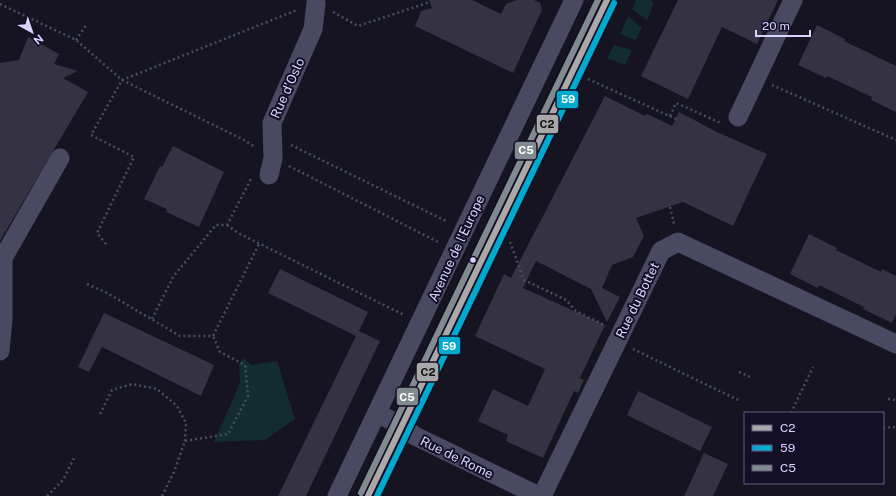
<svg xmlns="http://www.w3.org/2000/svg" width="896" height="496" font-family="'Public Sans',sans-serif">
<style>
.green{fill:#132c2d}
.building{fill:#343243}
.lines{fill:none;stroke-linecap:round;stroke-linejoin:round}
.path{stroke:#44505f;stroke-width:2.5;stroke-dasharray:2 3;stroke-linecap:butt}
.minor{stroke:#4a4962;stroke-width:19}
.bus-1-casing{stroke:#130f26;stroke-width:9}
.bus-2-casing{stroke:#130f26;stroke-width:9}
.bus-3-casing{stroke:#130f26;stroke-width:9}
.bus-1{stroke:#a9a9a9;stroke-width:6}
.bus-2{stroke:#00a9ce;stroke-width:6}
.bus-3{stroke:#818b8f;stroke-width:6}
.bus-dot{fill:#d9d4ff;stroke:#130f26;stroke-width:1.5}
.labels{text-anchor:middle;stroke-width:4;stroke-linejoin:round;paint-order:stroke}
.street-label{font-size:13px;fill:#d9d4ff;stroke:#130f26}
.line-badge{stroke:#130f26;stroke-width:1.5}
.badge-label{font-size:11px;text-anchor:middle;font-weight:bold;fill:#fff}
.pale-badge-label{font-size:11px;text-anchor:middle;font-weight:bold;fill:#111}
</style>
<rect width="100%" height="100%" fill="#161421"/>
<g class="green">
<path d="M636 0H650L654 2 647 20 632 9Z"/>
<path d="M628 16 642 28 636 40 620 34Z"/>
<path d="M614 45 632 50 625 65 607 58Z"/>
<path d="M243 358 251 365 277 361 295 419 265 440 214 442 240 383 239 364Z"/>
</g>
<g class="building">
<path d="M429 0H472L501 14 506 4 517 0H534L540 3 542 10 513 73 415 26 421 11 432 8Z"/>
<path d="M678 0H778L757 44 722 27 688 99 641 76Z"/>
<path d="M817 25 845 39 844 41 896 66V112L871 100 872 97 827 76 826 78 798 65Z"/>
<path d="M28 37 59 54 54 64 78 71 63 78 88 92 0 241V63L19 60Z"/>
<path d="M605 96 645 116 647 114 672 126 679 112 717 132 767 154 733 226 683 202 636 218 644 236 633 257 612 265 602 288 620 297 607 322 591 289 536 261 523 288 605 325 580 378 584 380 578 393 574 391 543 458 506 441 508 435 478 421 493 389 528 406 545 369 475 336 504 274 511 278Z"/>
<path d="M173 146 224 172 199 227 166 212 167 209 144 199 160 166 162 167Z"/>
<path d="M809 234 837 248 836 250 881 272 882 269 896 276V314L892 323 863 309 864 307 819 285 818 288 790 274Z"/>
<path d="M280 269 368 312 359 331 380 341 306 496H278L356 336 268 293Z"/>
<path d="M104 313 214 365 201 396 102 347 89 372 78 367Z"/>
<path d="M638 391 712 427 700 451 627 415Z"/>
<path d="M704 453 728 464 713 496H684Z"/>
</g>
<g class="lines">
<g class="path">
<path d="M0 4 76 40 122 80 244 140 255 147"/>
<path d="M333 12 358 26 430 2"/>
<path d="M76 40 86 25"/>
<path d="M588 79 676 119"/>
<path d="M772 85 896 140"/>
<path d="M670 116 676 103 721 123"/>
<path d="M291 145 448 222"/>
<path d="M289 166 438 242"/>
<path d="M670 207 674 224"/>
<path d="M227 225 238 233 404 315"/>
<path d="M510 242 524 280 566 300 576 311 606 326"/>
<path d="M106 244 97 233 134 157 91 135 122 80 297 10"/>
<path d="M87 284 107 293 180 336H213L259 244"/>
<path d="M152 319 173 277 216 225H227L251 179"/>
<path d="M633 349 738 400"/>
<path d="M739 372 750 377"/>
<path d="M888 399 896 400"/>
<path d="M791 413 813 367"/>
<path d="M100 414 112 390 132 384 157 389 177 406 186 423 185 441"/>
<path d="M883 428 896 427"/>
<path d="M47 496 63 480 75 456"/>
<path d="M162 496 174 472 185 441 228 434 248 396 245 365 220 352 213 336"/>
</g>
<g class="minor">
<path d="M738 117 793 0"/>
<path d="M269 175 273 158 272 123 313 29 316 3"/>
<path d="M0 351 3 320V258L60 158"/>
<path d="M377 413 402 426 415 436 539 496"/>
<path d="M337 496 574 0"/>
<path d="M368 496 607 0"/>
<path d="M542 496 661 251 678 242 896 344"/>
</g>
<defs>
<path id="bus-1" d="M368 496 607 0"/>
<path id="bus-2" d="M377 496 614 3"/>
<path id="bus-3" d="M361 493 598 0"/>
</defs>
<use href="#bus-1" class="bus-1-casing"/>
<use href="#bus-2" class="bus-2-casing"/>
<use href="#bus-3" class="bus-3-casing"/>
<use href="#bus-1" class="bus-1"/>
<use href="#bus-2" class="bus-2"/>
<use href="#bus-3" class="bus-3"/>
</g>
<circle class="bus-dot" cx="473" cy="260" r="3.5"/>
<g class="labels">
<g class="street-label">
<text transform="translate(287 88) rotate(-66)" y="5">Rue d'Oslo</text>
<text transform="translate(456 248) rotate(-65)" y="5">Avenue de l'Europe</text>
<text transform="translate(637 300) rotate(-64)" y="5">Rue du Bottet</text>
<text transform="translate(457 457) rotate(26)" y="5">Rue de Rome</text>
</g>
</g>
<g class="line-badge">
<rect x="556" y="90" width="23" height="19" rx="4" fill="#00a9ce"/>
<rect x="536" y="114" width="23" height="20" rx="4" fill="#a9a9a9"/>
<rect x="514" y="141" width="23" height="19" rx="4" fill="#818b8f"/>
<rect x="438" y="336" width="23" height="19" rx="4" fill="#00a9ce"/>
<rect x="416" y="362" width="23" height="20" rx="4" fill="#a9a9a9"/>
<rect x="396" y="387" width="23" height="19" rx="4" fill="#818b8f"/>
</g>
<g class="badge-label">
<text x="568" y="103">59</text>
<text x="526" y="154">C5</text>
<text x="449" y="350">59</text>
<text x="407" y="401">C5</text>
</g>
<g class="pale-badge-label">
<text x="547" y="128">C2</text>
<text x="428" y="376">C2</text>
</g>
<rect x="744" y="412" width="140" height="72" fill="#130f26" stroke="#625e7d"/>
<rect x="752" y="425" width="20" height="6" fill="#a9a9a9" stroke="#625e7d"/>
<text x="780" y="432" font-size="12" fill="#d9d4ff">C2</text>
<rect x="752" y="445" width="20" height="6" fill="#00a9ce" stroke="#625e7d"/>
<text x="780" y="452" font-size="12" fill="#d9d4ff">59</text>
<rect x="752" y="465" width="20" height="6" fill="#818b8f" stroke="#625e7d"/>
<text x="780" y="472" font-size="12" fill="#d9d4ff">C5</text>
<g transform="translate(32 32) rotate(140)" stroke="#130f26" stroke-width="3" paint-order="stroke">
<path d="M0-3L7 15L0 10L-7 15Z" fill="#d9d4ff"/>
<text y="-6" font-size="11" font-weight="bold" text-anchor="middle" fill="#d9d4ff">N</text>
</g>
<path d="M756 30v6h54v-6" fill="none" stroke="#d9d4ff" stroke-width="2"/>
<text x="762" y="30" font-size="12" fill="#d9d4ff" stroke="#130f26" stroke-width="3" paint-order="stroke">20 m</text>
</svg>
